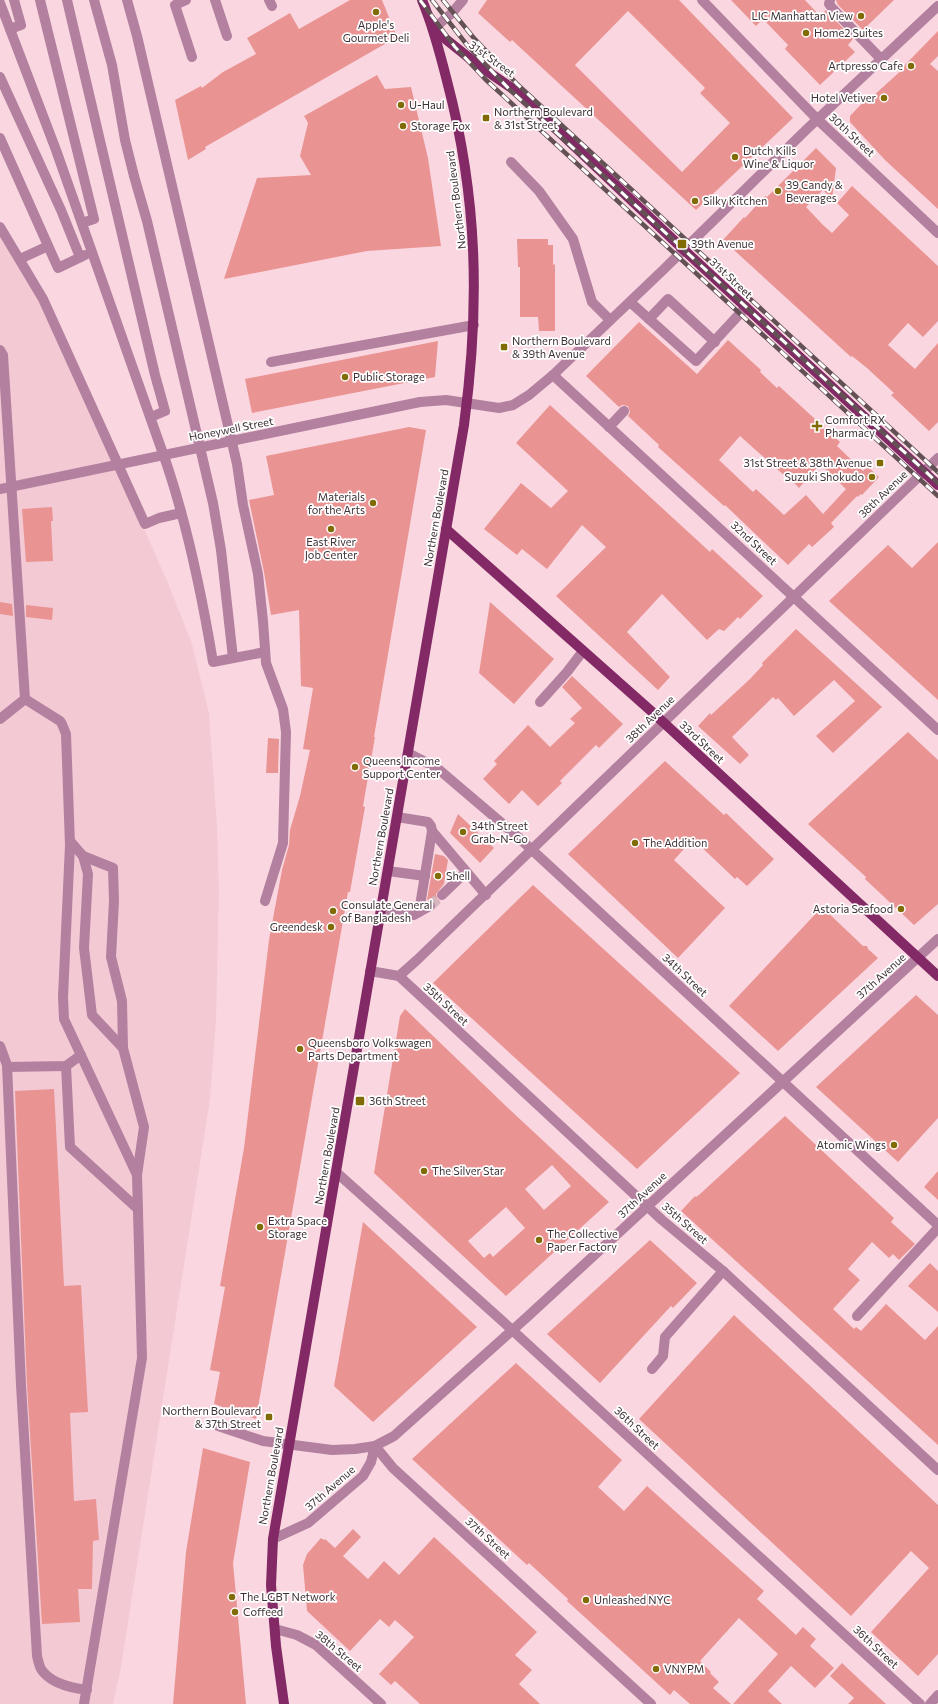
<svg xmlns="http://www.w3.org/2000/svg" width="938" height="1704" font-family="Commissioner,sans-serif">
<style>
.built{fill:#f3c9d4}
.building{fill:#ea9393;fill-rule:evenodd}
.lines{fill:none;stroke-linecap:round;stroke-linejoin:round}
.minor-tunnel{stroke:#d4b6be;stroke-width:10;stroke-dasharray:10 5;stroke-linecap:butt}
.minor{stroke:#b3809f;stroke-width:10}
.major{stroke:#822966;stroke-width:10}
.rail-casing{stroke:#635156;stroke-width:4.5}
.rail{stroke:#fff;stroke-width:3;stroke-dasharray:9;stroke-linecap:butt}
.poi-dot{fill:#806b05;stroke:#fff;stroke-width:1.5}
.labels{text-anchor:middle;stroke-width:3.5;stroke-linejoin:round;paint-order:stroke}
.poi-label{font-size:11px;fill:#3e3034;stroke:#fff;text-anchor:start}
.street-label{font-size:11px;fill:#3e3034;stroke:#fff}
</style>
<rect width="100%" height="100%" fill="#fad7e0"/>
<path class="built" d="M0 231 40 295 168 583 192 644 209 713 217 826 219 891 216 1021 210 1099 121 1667 113 1704H0Z"/>
<g class="building">
<path d="M350 0H382L397 37 205 147 206 149 188 160 175 100 201 86 202 88 223 72 256 54 247 38 290 13 299 29Z"/>
<path d="M487 0H679L793 118 696 210 512 40 510 42 478 13ZM628 11 705 88 700 93 730 123 682 172 575 65Z"/>
<path d="M731 0H805L820 16 826 10 853 39 848 45 855 52 820 85 785 49 788 45 763 19 756 26Z"/>
<path d="M836 0H894L863 30 838 5Z"/>
<path d="M938 31V56L930 64 938 71V209L885 160 850 122V116L870 95 872 97 904 68 903 67Z"/>
<path d="M377 75 385 89 411 87 428 158 441 246 367 251 224 279 257 178 311 175 300 156 308 123 304 116Z"/>
<path d="M816 148 836 168 832 199 823 190 806 207 822 224 832 233 849 215 837 203 852 186 938 266V321L923 337 908 323 888 345 915 369 938 343V422L929 431 891 395 894 393 867 368 852 356 851 357 723 240 744 217 745 218 765 196 767 197Z"/>
<path d="M517 239H548V245H553V265L555 264V331H539L538 317H520V267H518Z"/>
<path d="M639 322 697 374 728 340 761 370 760 372 777 388 779 386 840 442 837 446 863 471 867 466 879 477 862 495 861 494 858 497 857 496 831 523 834 527 812 547 809 544 788 565 725 505 724 506 658 447 659 445 628 416 630 412 628 406 622 405 619 407 586 376ZM740 436 786 477 787 475 799 488 820 464 846 489 823 514 806 495 784 515 756 489 753 492 719 460Z"/>
<path d="M438 341 435 377 252 413 245 379Z"/>
<path d="M550 405 710 552 712 549 763 596 740 619 738 617 724 631 719 629 707 640 662 594 627 632 670 677 658 690 556 596 606 547 582 525 547 569 522 549 517 555 484 529 521 483 551 508 568 491 516 443Z"/>
<path d="M409 427 426 430 374 737H375L363 806 365 807 350 892H348L256 1419 214 1404 220 1372 210 1370 225 1287 220 1286 244 1148 269 940 282 870 289 845 290 830 300 796 310 750 303 749 313 688 301 686 299 610 271 615 264 572 249 500 274 495 266 456Z"/>
<path d="M52 507 53 521H51L53 561 26 562 22 509Z"/>
<path d="M938 542V700L829 601 888 545 912 568Z"/>
<path d="M0 602 12 604 13 616 0 614Z"/>
<path d="M490 602 554 659 514 704 479 673Z"/>
<path d="M26 605 53 608 52 620 26 617Z"/>
<path d="M796 629 882 707 833 753 816 736 855 701 834 680 794 716 778 698 776 700 773 697 732 737 749 755 740 764 698 726 710 713 711 715 750 679 763 665 762 663Z"/>
<path d="M572 676 623 724 599 748 596 745 560 781 562 783 538 806 522 790 509 804 483 779 497 764 494 761 528 725 550 747 575 723 570 719 582 708 562 687Z"/>
<path d="M908 732 938 760V904L914 925 865 879 866 877 808 824Z"/>
<path d="M268 738 279 739 278 773H266Z"/>
<path d="M665 761 724 815 726 813 774 859 747 886 737 877 735 879 693 839 674 860 725 908 678 958 568 854Z"/>
<path d="M458 814 494 848 480 863 450 833Z"/>
<path d="M435 854 444 856 448 860 444 884 436 894 437 899 440 901 436 905 433 900H427Z"/>
<path d="M533 885 740 1073 637 1169 433 983Z"/>
<path d="M822 907 863 946H867L868 949 878 958 778 1051 729 1006Z"/>
<path d="M916 995 938 1015V1118L898 1162 816 1087Z"/>
<path d="M405 1009 508 1108 609 1202 506 1296 374 1173 400 1016ZM552 1165 571 1186 544 1210 525 1189ZM506 1207 525 1228 493 1257 490 1253 484 1258 468 1241Z"/>
<path d="M54 1089 64 1286 81 1285 88 1412 70 1413 74 1501 96 1499 99 1540 93 1541 92 1589H78L80 1622 42 1624 27 1385 15 1091Z"/>
<path d="M785 1116 894 1218 891 1222 915 1244 899 1260 893 1254 889 1258 872 1242 848 1269 860 1280 833 1309 854 1329 856 1327 861 1331 886 1304 925 1340 938 1326V1445L681 1211 695 1196 696 1197 700 1194Z"/>
<path d="M938 1171V1200L924 1187Z"/>
<path d="M363 1222 477 1327 373 1422 334 1386Z"/>
<path d="M650 1240 697 1283 673 1308 671 1306 600 1383 547 1334Z"/>
<path d="M930 1263 938 1271V1312L908 1286Z"/>
<path d="M734 1315 938 1505V1654L918 1676 871 1632 929 1568 911 1551 851 1616 639 1419Z"/>
<path d="M516 1363 622 1460 598 1487 624 1511 647 1486 764 1591 757 1599 796 1635 803 1627 816 1639 810 1646 834 1668 815 1688 791 1666 768 1691 782 1704H733L778 1654 739 1618 700 1661 711 1672 710 1673 719 1682 713 1688 731 1704H690L674 1690 670 1695 567 1601 568 1599 529 1563 527 1565 412 1459Z"/>
<path d="M203 1448 250 1462 233 1563 246 1704H173L186 1552Z"/>
<path d="M353 1529 361 1537 343 1556 368 1579 384 1561 399 1575 434 1537 537 1632 515 1655 532 1670 519 1684 540 1704H420L395 1681 391 1685 379 1674 414 1637 395 1620 389 1627 380 1619 350 1651 307 1611 303 1565 307 1554 321 1538 324 1540 325 1539 335 1548Z"/>
<path d="M842 1663 860 1680 886 1704H848L854 1698 830 1676Z"/>
</g>
<g class="lines">
<path class="minor-tunnel" d="M430 906 442 895"/>
<g class="minor">
<path d="M40 0 94 219 82 223"/>
<path d="M67 0 155 375 165 411 151 417"/>
<path d="M94 0 112 65 125 140 134 176 147 221 213 503 221 550 233 658"/>
<path d="M127 0 137 36 237 464 243 505 258 574 263 621 266 663 283 709 286 732 283 843 265 901"/>
<path d="M186 0 175 5 192 57"/>
<path d="M215 0 227 36"/>
<path d="M269 0 272 6"/>
<path d="M702 0 817 119 938 233"/>
<path d="M830 0 829 4 833 9 881 59"/>
<path d="M0 3 56 150 167 465C188 528 202 596 213 662L265 652"/>
<path d="M10 29 21 25 14 0"/>
<path d="M433 29 451 14 463 0"/>
<path d="M0 77 61 210 80 257"/>
<path d="M0 138 58 268 85 255"/>
<path d="M511 162 539 191 573 239 592 302 610 320"/>
<path d="M0 227 43 299 145 524 159 518 181 513"/>
<path d="M20 259 48 246"/>
<path d="M630 302 696 361 746 307"/>
<path d="M649 319 668 299 715 342"/>
<path d="M0 350 3 355 25 699"/>
<path d="M271 362 474 325"/>
<path d="M553 375 938 730"/>
<path d="M609 427 624 411"/>
<path d="M0 489 420 402 446 400 499 408 513 405 529 395 553 375 662 271 807 129 938 6"/>
<path d="M25 699 60 721 62 724 66 734 70 845 63 997 64 1019 137 1175"/>
<path d="M540 702 567 672 583 651"/>
<path d="M0 719 25 699"/>
<path d="M408 753 437 768 518 837 938 1225"/>
<path d="M397 817 428 822 431 826 432 831 486 895"/>
<path d="M70 841 83 856 113 868 114 901 111 957 122 1001 123 1048 144 1127 137 1175 142 1358 84 1704"/>
<path d="M83 856 88 874 84 948 92 1015 123 1048"/>
<path d="M388 871 425 876"/>
<path d="M442 895 466 872"/>
<path d="M381 911 414 915 430 906"/>
<path d="M419 912 432 831"/>
<path d="M370 971 399 976 417 960 938 458"/>
<path d="M399 976 662 1220 723 1271 938 1470"/>
<path d="M0 1046 7 1065 21 1385 37 1656C38 1660 39 1665 41 1669 50 1683 71 1688 87 1690"/>
<path d="M66 1066 70 1147 138 1209"/>
<path d="M7 1067 66 1066 81 1055"/>
<path d="M336 1172 499 1318 920 1704"/>
<path d="M857 1316 938 1228"/>
<path d="M652 1369 663 1356 665 1337 723 1271"/>
<path d="M218 1426 263 1441 332 1450 355 1449 375 1446 394 1436 526 1318 938 939"/>
<path d="M375 1446 393 1468 651 1704"/>
<path d="M273 1539 308 1523 363 1476 371 1462 375 1446"/>
<path d="M275 1629 297 1635 316 1645 381 1704"/>
<path d="M930 1704 938 1695"/>
</g>
<g class="major">
<path d="M433 29 478 65 516 91 683 249 938 485"/>
<path d="M446 529 650 710 938 976"/>
<path d="M284 1704 276 1646 271 1585 273 1539 464 425C480 306 478 198 447 81 440 53 433 26 422 0"/>
</g>
<defs>
<g id="rail">
<path d="M420 0 455 47 485 79 938 496"/>
<path d="M432 0 467 45 510 90 938 483"/>
<path d="M443 0 473 37 517 84 938 472"/>
</g>
</defs>
<use href="#rail" class="rail-casing"/>
<use href="#rail" class="rail"/>
</g>
<g class="poi-dot">
<circle cx="376" cy="12" r="4"/>
<circle cx="861" cy="16" r="4"/>
<circle cx="806" cy="33" r="4"/>
<circle cx="911" cy="66" r="4"/>
<circle cx="884" cy="98" r="4"/>
<circle cx="401" cy="105" r="4"/>
<rect x="482" y="114" width="8" height="8" rx="2"/>
<circle cx="403" cy="126" r="4"/>
<circle cx="735" cy="157" r="4"/>
<circle cx="778" cy="191" r="4"/>
<circle cx="695" cy="201" r="4"/>
<rect x="677" y="239" width="10" height="10" rx="2"/>
<rect x="500" y="343" width="8" height="8" rx="2"/>
<circle cx="345" cy="377" r="4"/>
<path d="M815 420h4v4h4v4h-4v4h-4v-4h-4v-4h4z"/>
<rect x="876" y="459" width="8" height="8" rx="2"/>
<circle cx="872" cy="477" r="4"/>
<circle cx="373" cy="503" r="4"/>
<circle cx="331" cy="529" r="4"/>
<circle cx="355" cy="767" r="4"/>
<circle cx="463" cy="832" r="4"/>
<circle cx="635" cy="843" r="4"/>
<circle cx="438" cy="876" r="4"/>
<circle cx="901" cy="909" r="4"/>
<circle cx="333" cy="911" r="4"/>
<circle cx="331" cy="927" r="4"/>
<circle cx="300" cy="1049" r="4"/>
<rect x="355" y="1096" width="10" height="10" rx="2"/>
<circle cx="894" cy="1145" r="4"/>
<circle cx="424" cy="1171" r="4"/>
<circle cx="260" cy="1227" r="4"/>
<circle cx="539" cy="1240" r="4"/>
<rect x="265" y="1413" width="8" height="8" rx="2"/>
<circle cx="232" cy="1597" r="4"/>
<circle cx="586" cy="1600" r="4"/>
<circle cx="235" cy="1612" r="4"/>
<circle cx="656" cy="1669" r="4"/>
</g>
<g class="labels">
<g class="poi-label">
<text x="853" y="20" text-anchor="end">LIC Manhattan View</text>
<text x="376" y="29" text-anchor="middle">Apple's<tspan x="376" dy="13">Gourmet Deli</tspan></text>
<text x="814" y="37">Home2 Suites</text>
<text x="903" y="70" text-anchor="end">Artpresso Cafe</text>
<text x="876" y="102" text-anchor="end">Hotel Vetiver</text>
<text x="409" y="109">U-Haul</text>
<text x="494" y="116">Northern Boulevard<tspan x="494" dy="13">&amp; 31st Street</tspan></text>
<text x="411" y="130">Storage Fox</text>
<text x="743" y="155">Dutch Kills<tspan x="743" dy="13">Wine &amp; Liquor</tspan></text>
<text x="786" y="189">39 Candy &amp;<tspan x="786" dy="13">Beverages</tspan></text>
<text x="703" y="205">Silky Kitchen</text>
<text x="691" y="248">39th Avenue</text>
<text x="512" y="345">Northern Boulevard<tspan x="512" dy="13">&amp; 39th Avenue</tspan></text>
<text x="353" y="381">Public Storage</text>
<text x="825" y="424">Comfort RX<tspan x="825" dy="13">Pharmacy</tspan></text>
<text x="872" y="467" text-anchor="end">31st Street &amp; 38th Avenue</text>
<text x="864" y="481" text-anchor="end">Suzuki Shokudo</text>
<text x="365" y="501" text-anchor="end">Materials<tspan x="365" dy="13">for the Arts</tspan></text>
<text x="331" y="546" text-anchor="middle">East River<tspan x="331" dy="13">Job Center</tspan></text>
<text x="363" y="765">Queens Income<tspan x="363" dy="13">Support Center</tspan></text>
<text x="471" y="830">34th Street<tspan x="471" dy="13">Grab-N-Go</tspan></text>
<text x="643" y="847">The Addition</text>
<text x="446" y="880">Shell</text>
<text x="341" y="909">Consulate General<tspan x="341" dy="13">of Bangladesh</tspan></text>
<text x="893" y="913" text-anchor="end">Astoria Seafood</text>
<text x="323" y="931" text-anchor="end">Greendesk</text>
<text x="308" y="1047">Queensboro Volkswagen<tspan x="308" dy="13">Parts Department</tspan></text>
<text x="369" y="1105">36th Street</text>
<text x="886" y="1149" text-anchor="end">Atomic Wings</text>
<text x="432" y="1175">The Silver Star</text>
<text x="268" y="1225">Extra Space<tspan x="268" dy="13">Storage</tspan></text>
<text x="547" y="1238">The Collective<tspan x="547" dy="13">Paper Factory</tspan></text>
<text x="261" y="1415" text-anchor="end">Northern Boulevard<tspan x="261" dy="13">&amp; 37th Street</tspan></text>
<text x="240" y="1601">The LGBT Network</text>
<text x="594" y="1604">Unleashed NYC</text>
<text x="243" y="1616">Coffeed</text>
<text x="664" y="1673">VNYPM</text>
</g>
<g class="street-label">
<text transform="translate(492 59) rotate(36)" y="4">31st Street</text>
<text transform="translate(852 135) rotate(43)" y="4">30th Street</text>
<text transform="translate(456 200) rotate(-97)" y="4">Northern Boulevard</text>
<text transform="translate(731 278) rotate(43)" y="4">31st Street</text>
<text transform="translate(231 429) rotate(-11)" y="4">Honeywell Street</text>
<text transform="translate(883 494) rotate(-44)" y="4">38th Avenue</text>
<text transform="translate(436 518) rotate(-80)" y="4">Northern Boulevard</text>
<text transform="translate(754 543) rotate(43)" y="4">32nd Street</text>
<text transform="translate(650 719) rotate(-44)" y="4">38th Avenue</text>
<text transform="translate(702 742) rotate(43)" y="4">33rd Street</text>
<text transform="translate(381 837) rotate(-80)" y="4">Northern Boulevard</text>
<text transform="translate(685 975) rotate(43)" y="4">34th Street</text>
<text transform="translate(881 976) rotate(-42)" y="4">37th Avenue</text>
<text transform="translate(446 1004) rotate(43)" y="4">35th Street</text>
<text transform="translate(327 1156) rotate(-80)" y="4">Northern Boulevard</text>
<text transform="translate(642 1195) rotate(-43)" y="4">37th Avenue</text>
<text transform="translate(685 1223) rotate(41)" y="4">35th Street</text>
<text transform="translate(637 1428) rotate(43)" y="4">36th Street</text>
<text transform="translate(271 1476) rotate(-80)" y="4">Northern Boulevard</text>
<text transform="translate(330 1488) rotate(-41)" y="4">37th Avenue</text>
<text transform="translate(488 1538) rotate(42)" y="4">37th Street</text>
<text transform="translate(876 1647) rotate(43)" y="4">36th Street</text>
<text transform="translate(339 1651) rotate(40)" y="4">38th Street</text>
</g>
</g>
</svg>
